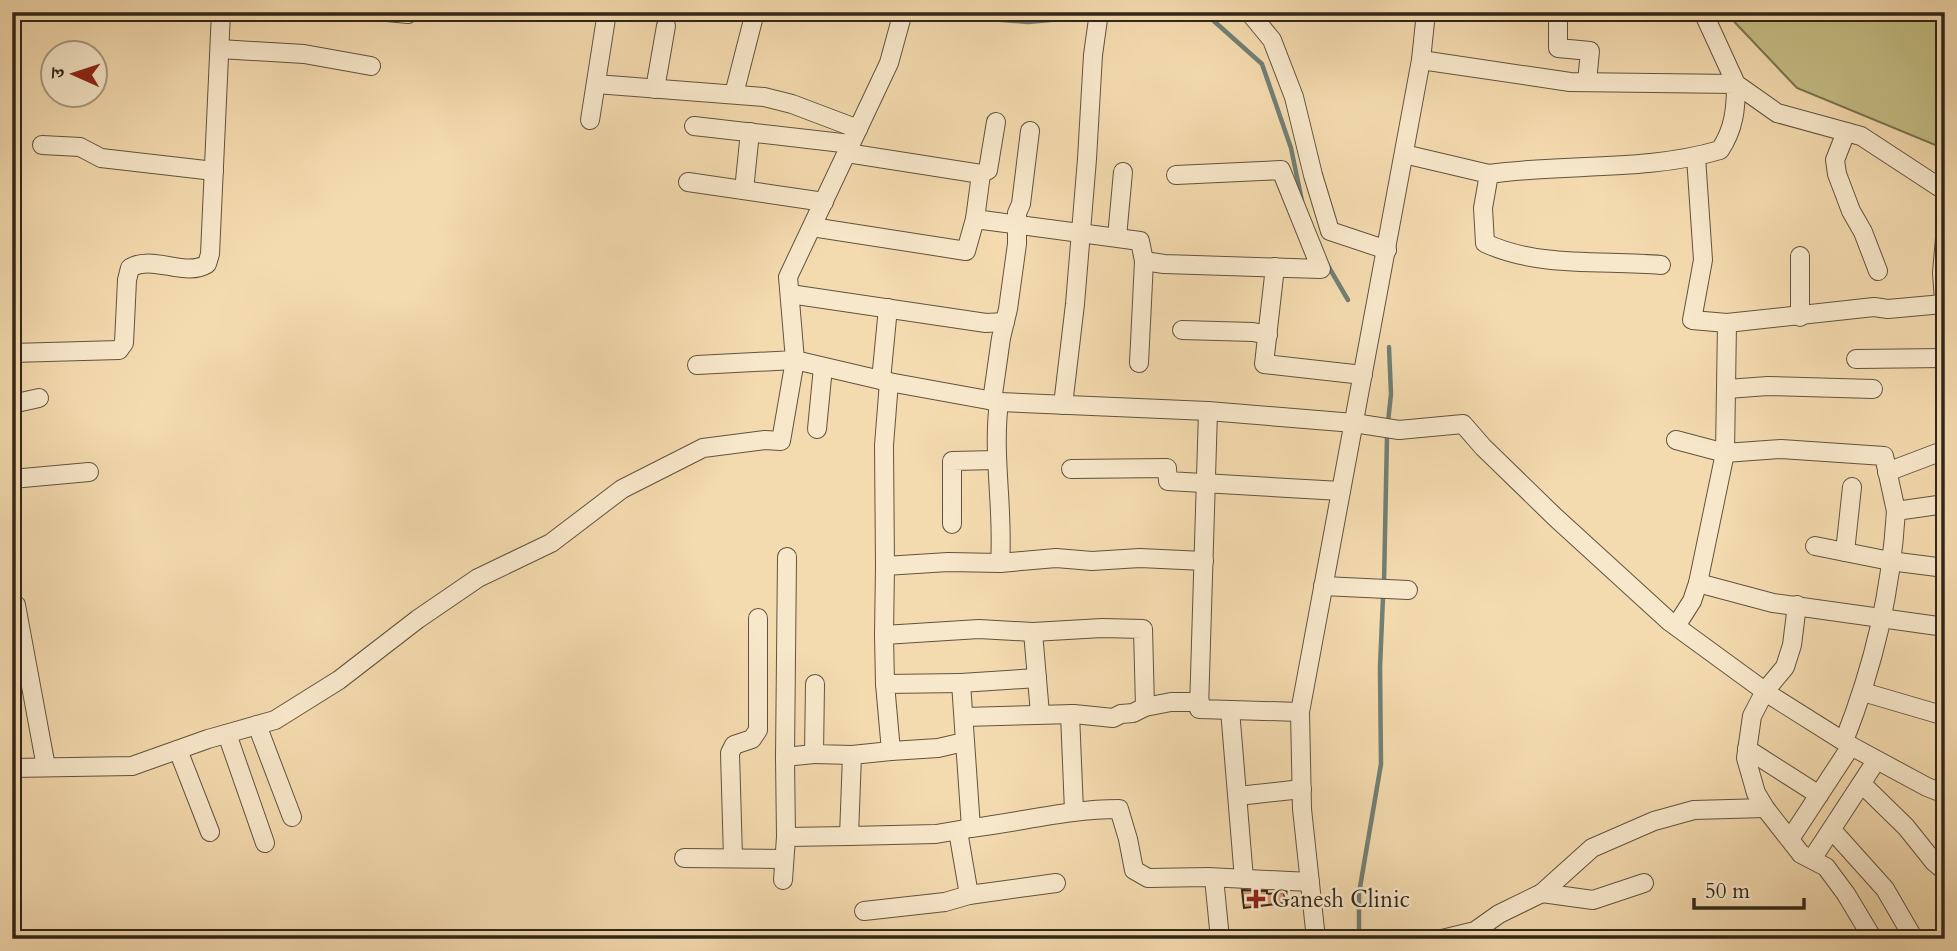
<svg xmlns="http://www.w3.org/2000/svg" width="1957" height="951" font-family="Cardo,'Noto Serif Devanagari',serif">
<style>
.green{fill:#c4be85;stroke:#7a7250;stroke-width:2}
.lines{fill:none;stroke-linecap:round;stroke-linejoin:round}
.stream{stroke:#717f75;stroke-width:4.5}
.building{fill:#d89b76;stroke:#30261a;stroke-width:2}
.minor-casing{stroke:#61533f;stroke-width:20}
.minor{stroke:#f8e8cb;stroke-width:18}
.poi-dot{fill:#8f2418;stroke:#f8e8cb;stroke-width:2.5}
.labels{text-anchor:middle;stroke-width:5;stroke-linejoin:round;paint-order:stroke}
.poi-label{font-size:23px;fill:#30261a;stroke:#f8e8cb;text-anchor:start}
</style>
<rect width="100%" height="100%" fill="#f4dbaf"/>
<filter id="stains"><feTurbulence type="fractalNoise" baseFrequency=".00286" numOctaves="4"/><feColorMatrix values="0 0 0 0 .2 0 0 0 0 .09 0 0 0 0 .02 0 0 0 .5 -.17"/></filter>
<radialGradient id="worn" r=".72"><stop offset=".6" stop-color="#630" stop-opacity="0"/><stop offset="1" stop-color="#630" stop-opacity=".3"/></radialGradient>
<path class="green" d="M1725 12H1945V149L1797 88Z"/>
<g class="lines">
<g class="stream">
<path d="M915 13 1028 22 1084 17"/>
<path d="M1106 15 1206 14 1262 64 1291 148 1302 201"/>
<path d="M1327 264 1348 300"/>
<path d="M1388 422 1391 394 1389 347"/>
<path d="M1384 583 1387 437"/>
<path d="M1359 939V893L1381 764 1380 667 1383 597"/>
</g>
</g>
<path class="building" d="M1242 890 1267 891V894L1284 892 1285 903 1244 908Z"/>
<g class="lines">
<defs>
<g id="minor">
<path d="M387 12 408 14"/>
<path d="M1249 12 1272 40 1294 97 1313 175 1330 231 1387 250"/>
<path d="M1558 12V48L1590 51 1587 82"/>
<path d="M1703 12 1736 84 1777 113 1861 136 1945 191"/>
<path d="M220 49 304 54 371 66"/>
<path d="M1421 60 1570 82 1736 84C1736 109 1734 129 1720 150 1645 172 1566 163 1489 174L1483 208 1485 243C1538 268 1603 260 1661 265"/>
<path d="M596 84 764 97 792 104 858 129"/>
<path d="M655 89 666 26"/>
<path d="M734 94 755 12"/>
<path d="M590 120 607 12"/>
<path d="M694 126 851 144"/>
<path d="M1846 132 1835 160 1837 174 1851 211 1863 232 1878 271"/>
<path d="M42 145 80 147 101 158 214 171"/>
<path d="M847 153 981 174"/>
<path d="M1404 154 1489 174"/>
<path d="M1696 157 1703 260 1692 320 1727 323 1874 307 1888 309 1943 304"/>
<path d="M688 182 824 202"/>
<path d="M744 190 750 132"/>
<path d="M975 219 981 174 988 170 996 122"/>
<path d="M812 227 966 251 975 219 1140 241 1144 261 1139 363"/>
<path d="M1117 237 1123 172"/>
<path d="M1945 238 1942 273 1945 314"/>
<path d="M1144 261 1164 264 1321 269 1281 170 1176 175"/>
<path d="M1275 267 1264 364 1363 375"/>
<path d="M790 294 986 323 1005 322"/>
<path d="M1800 317V256"/>
<path d="M1182 330 1253 332 1268 335"/>
<path d="M12 353 119 350 124 343 127 280 130 268C153 254 185 278 207 264L210 254 221 12"/>
<path d="M1856 359 1944 358"/>
<path d="M697 365 795 360 788 277 889 63 903 12"/>
<path d="M881 380 888 308"/>
<path d="M889 382 884 445 885 566 948 562 1000 563"/>
<path d="M1727 389 1768 386 1873 389"/>
<path d="M992 401 1001 338 1008 309 1017 244V213L1021 204 1030 131"/>
<path d="M999 402C992 456 1004 510 1000 563L1056 558 1092 561 1140 558 1204 561"/>
<path d="M12 404 39 398"/>
<path d="M1063 405 1075 304 1087 159 1093 55 1099 12"/>
<path d="M1208 411 1199 709 1300 712"/>
<path d="M817 429 823 367"/>
<path d="M1676 440 1725 453 1781 449 1884 456 1896 511"/>
<path d="M1071 469 1167 468 1168 481 1341 491"/>
<path d="M1887 472 1945 450"/>
<path d="M12 479 89 472"/>
<path d="M952 524V461L997 460"/>
<path d="M1815 546 1890 561 1945 568"/>
<path d="M1845 552 1852 487"/>
<path d="M1698 583 1773 603 1945 627"/>
<path d="M1323 586 1408 590"/>
<path d="M16 605 46 767"/>
<path d="M1797 605 1792 645 1785 667 1765 691 1752 716 1746 758 1756 793 1765 808 1801 854 1826 867 1846 894 1873 939"/>
<path d="M1676 626 1692 601 1698 583 1725 453 1727 323"/>
<path d="M884 635 885 566"/>
<path d="M1037 678 961 683 971 828C1021 822 1069 809 1119 809L1128 839 1134 870 1148 878 1208 877 1310 882"/>
<path d="M961 683 885 684 891 751 938 748 964 742"/>
<path d="M815 684 814 754 852 755"/>
<path d="M885 684 884 635 979 629 1033 632"/>
<path d="M1863 692 1945 716"/>
<path d="M1230 710 1244 879"/>
<path d="M1040 714 1033 632 1102 628 1143 629 1145 707"/>
<path d="M1070 714 1074 811"/>
<path d="M964 717 1074 714 1113 718 1121 714 1133 713 1145 707 1171 702H1200"/>
<path d="M257 725 292 817"/>
<path d="M227 734 265 843"/>
<path d="M1844 741C1874 665 1891 593 1896 511L1945 504"/>
<path d="M1747 749 1819 795"/>
<path d="M178 750 210 832"/>
<path d="M891 751 852 755 849 836 936 834 971 828"/>
<path d="M785 757 787 557"/>
<path d="M12 768 132 766 208 739 275 720 339 680 418 619 478 578 551 543 622 489 703 448 765 440 781 441 795 360 889 382 999 402 1208 411 1354 423 1399 430 1463 424 1483 447 1555 517 1670 622 1770 695 1851 746 1927 787 1945 794"/>
<path d="M1862 784 1906 827 1934 862 1945 871"/>
<path d="M1238 796 1302 789"/>
<path d="M1832 830 1885 889 1914 939"/>
<path d="M958 831 969 895 1056 883"/>
<path d="M786 837 785 757 814 754"/>
<path d="M1790 839 1851 746"/>
<path d="M684 858 784 859"/>
<path d="M733 858 730 753 734 745 752 739 758 730V618"/>
<path d="M1812 859 1876 761"/>
<path d="M1214 878 1220 939"/>
<path d="M783 880 786 837 849 836"/>
<path d="M1542 893 1593 900 1644 883"/>
<path d="M864 911 945 902 969 895"/>
<path d="M1316 939 1302 809 1300 712 1421 60 1426 12"/>
<path d="M1442 939 1475 931 1499 914 1542 893 1592 848 1654 821 1694 810 1765 808"/>
</g>
</defs>
<use href="#minor" class="minor-casing"/>
<use href="#minor" class="minor"/>
</g>
<path class="poi-dot" d="M1252.5 888.5h7v7h7v7h-7v7h-7v-7h-7v-7h7z"/>
<g class="labels">
<g class="poi-label">
<text x="1272" y="907">Ganesh Clinic</text>
</g>
</g>
<rect width="1957" height="951" fill="none" stroke="#f4dbaf" stroke-width="42"/>
<rect x="14" y="14" width="1929" height="923" fill="none" stroke="#30261a" stroke-width="3.5"/>
<rect x="21" y="21" width="1915" height="909" fill="none" stroke="#30261a" stroke-width="2"/>
<g transform="translate(74 74) rotate(273)"><circle r="33" fill="#f8e8cb" stroke="#a89a84" stroke-width="2"/>
<path d="M0-5L12 26L0 18L-12 26Z" fill="#8f2418"/>
<text y="-10" font-size="19" font-weight="bold" text-anchor="middle" fill="#30261a">उ</text>
</g>
<path d="M1694 898v10h110v-10" fill="none" stroke="#30261a" stroke-width="3.5"/>
<text x="1705" y="898" font-size="21" fill="#30261a" stroke="#f8e8cb" stroke-width="5" paint-order="stroke">50 m</text>
<rect width="100%" height="100%" filter="url(#stains)"/>
<rect width="100%" height="100%" fill="url(#worn)"/>
</svg>
